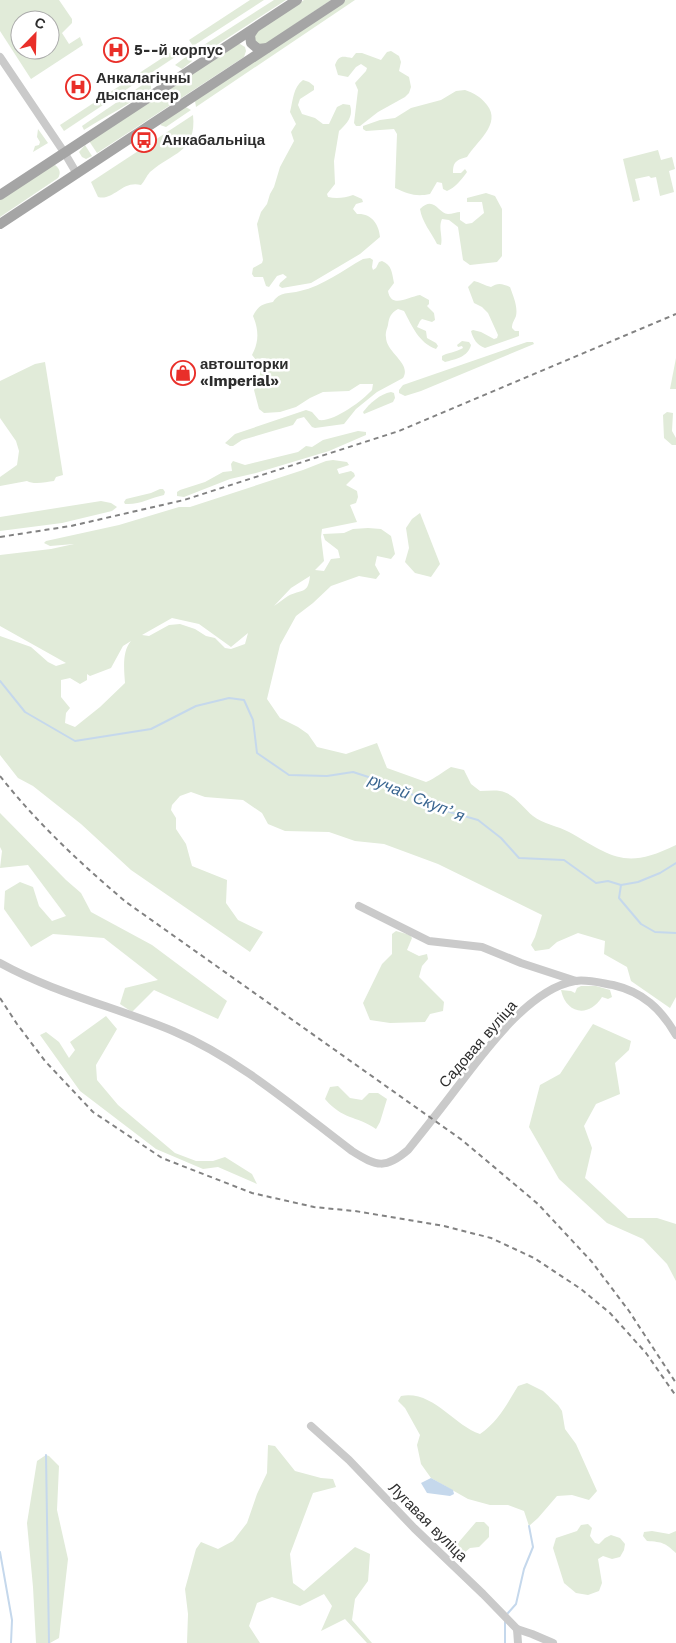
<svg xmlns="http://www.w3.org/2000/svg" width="676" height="1643" font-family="'Work Sans',sans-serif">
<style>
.green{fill:#e1ebd9;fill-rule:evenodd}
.water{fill:#c5d8ec}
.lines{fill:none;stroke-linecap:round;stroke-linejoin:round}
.stream{stroke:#c5d8ec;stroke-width:2}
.minor{stroke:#cacaca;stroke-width:8}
.major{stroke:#a5a5a5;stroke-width:10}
.rail{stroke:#828282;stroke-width:2;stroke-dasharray:5 4;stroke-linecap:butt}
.labels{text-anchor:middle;stroke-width:5;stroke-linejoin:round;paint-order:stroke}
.poi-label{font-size:15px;font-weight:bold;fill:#2d2d2d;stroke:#fff;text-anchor:start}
.street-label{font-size:15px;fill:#2d2d2d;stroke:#fff}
.water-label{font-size:16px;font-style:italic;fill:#396590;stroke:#fff}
</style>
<rect width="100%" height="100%" fill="#fff"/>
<g class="green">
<path d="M0 0H59L72 19V23L62 33 69 44 80 37 83 45 31 79 0 31ZM20 20H50V50H20Z"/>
<path d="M250 0H264L193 46 189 40Z"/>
<path d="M274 0H286L203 54 196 50Z"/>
<path d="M304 0H331L264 45 260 46 254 42 255 34 257 31Z"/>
<path d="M345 0H355L196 107 195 101 197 98Z"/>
<path d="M236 44H240L245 47 246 51 244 57 97 153 89 141Z"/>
<path d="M182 45V50L178 55 64 131 60 125Z"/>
<path d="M391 51 399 56 401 62 399 71 409 77 411 87 409 93 405 97 378 112 360 126H356L354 123 358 90 355 83 366 71 367 68 361 64 356 67 348 77 338 75 335 65C339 55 342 56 352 58L356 53H362L381 60 387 52Z"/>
<path d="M191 53 193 57 192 61 182 69 175 65Z"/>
<path d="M151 79V89C130 104 106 116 84 130L82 126Z"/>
<path d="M303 80 309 82 314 86V90L300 99 298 105 302 114 315 118 323 124H329L337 107 343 104 350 105C354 117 346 124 339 131L334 161 335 184 327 194 328 197C336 199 345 198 353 195L362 199 363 202 356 204 353 209 357 214C371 213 379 224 380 237L360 254 311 283 282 288 279 286 280 283 287 277 283 274 277 276 269 287 266 286 263 277H254L252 274 253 268 262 263 263 260 257 224 261 212 267 204 270 194 274 187 280 167 294 141 291 132 296 124 290 112C293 101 293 87 303 80Z"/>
<path d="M465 90C474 93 481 97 487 105 502 124 476 142 467 157 457 160 453 161 453 173H461L465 169 467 172C462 179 455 188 447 191L443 189 442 183 437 182 430 194C416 197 408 194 395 188L397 134 394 129 366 131 363 129V126L380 120 395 118 411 108 441 100 456 91Z"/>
<path d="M184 106 191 110 166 127 160 125Z"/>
<path d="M193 115C197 152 172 153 150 172 146 176 145 181 141 185 122 180 114 201 98 197L91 182Z"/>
<path d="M38 129 48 143 33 152 35 146 39 145 40 142 37 137Z"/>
<path d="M85 145 92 156 86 159 82 157 79 152Z"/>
<path d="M658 150 661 160 672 157 675 169 669 171 674 192 660 196 656 177 651 178 649 176 635 179 640 200 633 202 623 159Z"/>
<path d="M55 165C60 169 61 173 58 178L0 217V199L51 166Z"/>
<path d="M486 193 495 196 502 209V256L497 262 470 265 463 260 458 227 449 220 442 219C438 228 443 236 441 245L437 244C431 232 422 222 420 209 434 195 438 213 448 214 452 214 457 212 460 212V220L466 224 472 223 484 213 482 202H467V198Z"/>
<path d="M370 258 373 260 372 267 373 270 376 268 379 262 382 261C392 265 392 273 394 283L388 291C391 309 408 297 420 295L429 300V304L427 306 434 313 435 320 432 322 422 319 420 321 417 327 426 331 427 338 436 343 438 346 436 349C419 343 412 326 404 311L398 309C391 313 389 317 388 325 387 329 385 333 386 337 386 353 412 363 403 378L377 392 356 409 344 424 315 428 312 427 304 417 297 419 293 425 242 440 233 446H230L225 443 235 434 306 410 312 412 319 420C334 422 362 401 372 390L373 384H360L349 391 323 392 310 398 296 407 280 412 264 413 259 409 254 390 258 382 262 366 269 362V359L262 358 256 360 252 355C259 342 259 330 253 316 258 306 262 304 273 302 280 291 289 294 300 291 323 286 343 270 363 259Z"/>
<path d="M474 281C480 282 485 286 491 287 498 282 503 284 510 287 513 296 518 306 516 316 514 321 512 323 512 328L515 331H519V336L485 348C477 345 473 339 471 331L473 330 481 332 494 339 497 338 498 335 488 313 482 307 474 303 468 287Z"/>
<path d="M462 341 469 342 471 345C468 357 456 359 445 362L442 360V356C446 353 457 352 463 348L462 346 458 347 457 345Z"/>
<path d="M527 342H533L534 344 421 391 405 396 399 393V390L403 385Z"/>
<path d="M676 358V389H670Z"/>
<path d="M45 362 63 475 56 477 54 481C46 482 34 485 27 481L0 486V477L17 465 19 451 16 441 0 418V381L35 364Z"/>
<path d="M391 392 394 393 395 398 393 402 364 414 363 412C370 403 380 394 391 392Z"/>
<path d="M667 412 673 413 672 431 676 438V445H672L664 438 663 415Z"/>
<path d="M358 431 366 432V435L329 451 256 473 230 479 184 497 177 496V492L180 490 205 482 223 472 232 471 231 464 233 461 245 465 298 452 306 446 312 447 323 440Z"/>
<path d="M333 460 347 462 349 465 337 469 339 474 351 471 354 473 355 476 346 485 357 491 358 497 356 503 350 505 357 522 322 529 321 537 324 561 315 570 324 571 331 559 340 558 338 550 325 540 323 534 344 533 353 529 368 528 381 529 391 536 395 554 391 559 377 556 375 565 380 574 376 579 359 576 331 586 313 603 296 616 280 645 267 699 280 718 298 727 308 734 317 747 346 754 377 743 387 768 426 782C436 778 442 772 451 767L464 770 471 784 480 791C487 791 494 790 500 791 514 793 523 808 533 816 543 824 558 826 569 832 613 857 625 870 676 845V997L670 1008 631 981 627 967 604 954 605 941 578 933 557 942 549 949 535 951 531 945 535 937 542 915 438 864 384 844 355 841 329 832 285 831 268 824 262 813 243 800 205 797 191 792 180 796 172 805 171 810 176 818V829L186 844 192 866 227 880 226 903 238 920 263 932 250 952 131 870 81 824 33 786 18 778 0 755V636L31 647 48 662 56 666 66 663 0 626V555L51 549 74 544 50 546 44 543 46 541 119 525 179 507H190L303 470 326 461ZM310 576C308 595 301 589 288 596 283 599 279 603 274 606L291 588ZM172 618 199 624 231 647 248 633 245 644 231 649 225 648 215 638 206 636 195 629 180 624 169 625 149 636 142 635ZM131 641C122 651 124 669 125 683L100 707 75 727 65 723 66 713 70 708 61 697V680L70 678 80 684 87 680V674L90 676 111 668 123 646Z"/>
<path d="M160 489H163L165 492 164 495C150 498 140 505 125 504L124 502 126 499 151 493Z"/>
<path d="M101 501 111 503 117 507 112 511 62 523 0 531V517Z"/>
<path d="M420 513 440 564 431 577 415 573 405 562 409 548 406 528 412 519Z"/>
<path d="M0 813 66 880 81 893 91 912 152 945 227 1001 218 1019 154 990 132 1012 120 1004 125 988 158 980 104 938 53 934 31 947 4 909 5 891 20 882 33 887 39 906 52 921 66 916 28 865 0 868 2 851 0 847Z"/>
<path d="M396 931 410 935 412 938 407 950 419 956 427 954 428 959 422 966 419 977 444 1002 443 1011 430 1014 425 1022 390 1023 370 1020 363 1003 382 964 392 954V934Z"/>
<path d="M581 986H596L610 990 612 997 608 999 602 997C589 1018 566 1014 561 990L571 991 575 993 577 988Z"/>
<path d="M106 1016 117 1029 96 1065 97 1080 118 1105 175 1153 196 1161H213L225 1157 252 1174 257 1184 218 1167 203 1169 156 1149 80 1091 40 1035 46 1032 59 1042 69 1058 75 1050 70 1042Z"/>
<path d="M593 1024 631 1041 629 1050 615 1063 620 1094 596 1104 584 1126 592 1148 585 1178 628 1218H657L676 1224V1281L667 1264 643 1239 607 1223 559 1179 529 1127 540 1085 560 1074Z"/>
<path d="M338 1086 350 1098 362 1100 369 1093H378L387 1099 380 1122 376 1129C355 1115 343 1120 325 1099L330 1087Z"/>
<path d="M527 1383 543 1391 558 1405 562 1411 565 1429 576 1444 597 1491 589 1500 572 1495 557 1496 538 1518 529 1526 524 1511 508 1505H490L468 1499 431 1478 421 1464 417 1445 420 1435 405 1408 398 1401 401 1396C433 1390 453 1425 480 1434 498 1422 507 1404 518 1386Z"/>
<path d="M268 1445 275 1446 295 1471 321 1478 333 1479 336 1487 313 1493 290 1554 293 1583 304 1591 355 1547 370 1554 368 1581 355 1599 352 1620 372 1643H367L345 1619 321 1631 332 1606 324 1594 300 1606 272 1597 257 1603 249 1626 260 1643H187L188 1614 185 1589 196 1549 201 1542 218 1549 233 1541 247 1523 257 1494 267 1473Z"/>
<path d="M46 1455 49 1456 59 1466 57 1510 68 1559 59 1638 50 1643H36L33 1587 27 1523 37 1461Z"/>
<path d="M476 1522H484L489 1527V1537L479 1547 470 1548 464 1553 458 1551V1543Z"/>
<path d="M588 1524 592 1528 590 1536 595 1543 599 1544 605 1538 611 1535 620 1538 625 1544 624 1550 620 1557 612 1559 603 1556 598 1559 602 1583 599 1591 588 1595 576 1593 564 1583 553 1548 556 1538 577 1531 581 1525Z"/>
<path d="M652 1531 669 1534 676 1531V1553C665 1543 663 1542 647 1541L643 1536 644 1532Z"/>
</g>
<path class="water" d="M431 1478 453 1490 454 1494 450 1496 427 1493 421 1483Z"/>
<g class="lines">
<g class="stream">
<path d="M0 681 25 712 75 741 151 729 196 706 229 698 244 700 253 720 257 753 289 775 327 776 353 772 396 786 439 809 478 820 501 838 519 858 564 860 596 883 608 881 621 885 638 882 660 873 676 863"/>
<path d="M621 885 619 898 641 924 655 932 676 933"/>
<path d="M46 1455 49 1643"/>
<path d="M0 1552 12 1620 11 1643"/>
<path d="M508 1613 516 1604 524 1569 533 1547 529 1526"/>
<path d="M505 1620V1643"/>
</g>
<g class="minor">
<path d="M0 57 64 152 77 174"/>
<path d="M359 906 429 941 482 947 521 963 576 981"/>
<path d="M0 963C54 993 116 1007 173 1031 239 1059 295 1108 352 1151 377 1167 386 1169 408 1150 424 1130 440 1110 455 1090 483 1054 528 989 575 981 587 979 601 983 613 985 643 992 661 1009 676 1035"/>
<path d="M311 1426 349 1460 414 1528 483 1594 517 1629 518 1643"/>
<path d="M517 1629 532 1634 553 1643"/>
</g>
<g class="major">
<path d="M254 29 250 35 251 43 258 49 267 48"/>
<path d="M0 195 297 0"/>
<path d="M0 224 340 0"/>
</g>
<g class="rail">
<path d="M0 537 71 526 184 500 399 431 676 314"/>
<path d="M0 776C37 823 81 864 126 902L462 1140 538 1204 592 1262 629 1311 676 1383"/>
<path d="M0 998 17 1024 45 1061 93 1112 162 1158 252 1193 314 1207 355 1211 444 1226 491 1238 534 1258 581 1289 610 1313 646 1353 676 1396"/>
</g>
</g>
<defs>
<symbol id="hospital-ring" viewBox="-11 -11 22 22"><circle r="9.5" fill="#fff" stroke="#e92f29" stroke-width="1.5"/><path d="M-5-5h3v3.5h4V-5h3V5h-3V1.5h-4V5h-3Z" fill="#e92f29"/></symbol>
<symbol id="bus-ring" viewBox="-11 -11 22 22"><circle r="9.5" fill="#fff" stroke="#e92f29" stroke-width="1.5"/><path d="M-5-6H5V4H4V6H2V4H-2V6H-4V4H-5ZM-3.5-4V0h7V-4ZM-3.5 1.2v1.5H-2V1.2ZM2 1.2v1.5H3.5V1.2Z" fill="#e92f29"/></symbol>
<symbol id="shop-ring" viewBox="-11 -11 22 22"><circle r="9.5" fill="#fff" stroke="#e92f29" stroke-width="1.5"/><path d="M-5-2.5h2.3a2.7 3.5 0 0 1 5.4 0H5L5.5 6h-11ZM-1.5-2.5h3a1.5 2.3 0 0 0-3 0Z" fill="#e92f29"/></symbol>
</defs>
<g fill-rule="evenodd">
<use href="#hospital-ring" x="102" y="36" width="28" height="28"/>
<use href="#hospital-ring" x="64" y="73" width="28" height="28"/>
<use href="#bus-ring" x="130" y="126" width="28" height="28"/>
<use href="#shop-ring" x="169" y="359" width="28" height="28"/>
</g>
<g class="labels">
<g class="poi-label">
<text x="134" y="55">5--й корпус</text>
<text x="96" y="83">Анкалагічны<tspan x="96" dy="17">дыспансер</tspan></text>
<text x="162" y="145">Анкабальніца</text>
<text x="200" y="369">автошторки<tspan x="200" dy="17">«Imperial»</tspan></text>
</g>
<g class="street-label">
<text transform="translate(478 1044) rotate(-49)" y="5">Садовая вуліца</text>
<text transform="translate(428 1522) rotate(45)" y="5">Лугавая вуліца</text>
</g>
<g class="water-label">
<text transform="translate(417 797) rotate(22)" y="6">ручай Скупʼя</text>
</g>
</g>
<g transform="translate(35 35) rotate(23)"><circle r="24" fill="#ffffff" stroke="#ababab"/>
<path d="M0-4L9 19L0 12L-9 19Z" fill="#e92f29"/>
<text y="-8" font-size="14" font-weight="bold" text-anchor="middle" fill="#2d2d2d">С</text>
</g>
</svg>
